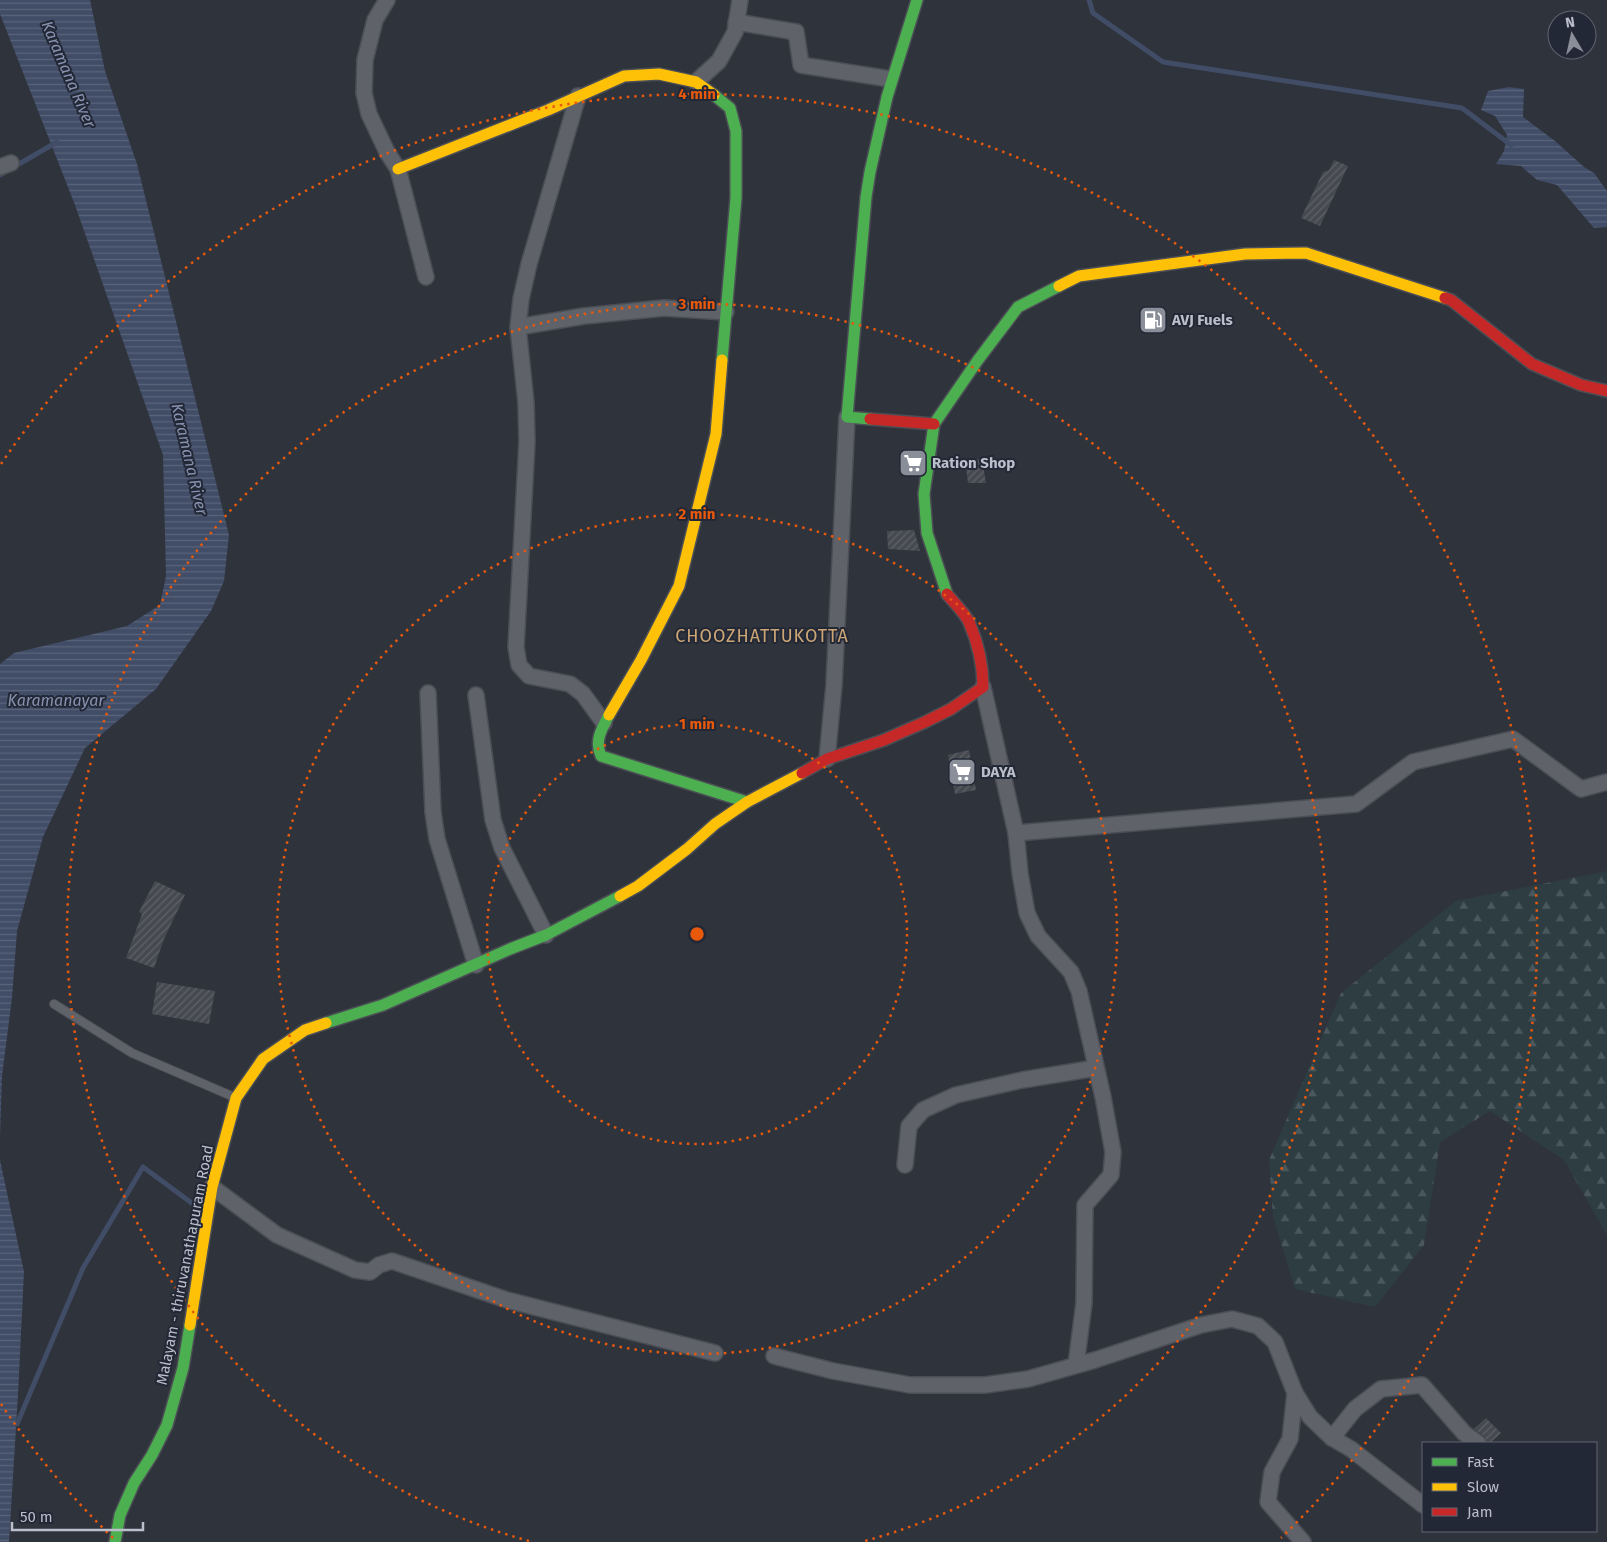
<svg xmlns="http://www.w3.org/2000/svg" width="1607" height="1542" font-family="'Fira Sans',sans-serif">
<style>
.forest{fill:url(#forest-firs)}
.water{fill:url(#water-rules)}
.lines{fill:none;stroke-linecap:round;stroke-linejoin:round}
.stream{stroke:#414c66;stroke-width:5}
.building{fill:url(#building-hatch)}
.lane-casing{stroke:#4b4e54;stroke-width:10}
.street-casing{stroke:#4b4e54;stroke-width:18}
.fast-casing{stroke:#4b4e54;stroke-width:14}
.slow-casing{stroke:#4b4e54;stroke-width:14}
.jam-casing{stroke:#4b4e54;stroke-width:14}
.lane{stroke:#60626a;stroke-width:8}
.street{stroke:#60626a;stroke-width:15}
.fast{stroke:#4caf50;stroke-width:11}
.slow{stroke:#ffc107;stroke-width:11}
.jam{stroke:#c62828;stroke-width:11}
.ring{fill:none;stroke:#e8590c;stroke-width:2.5;stroke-dasharray:2.5 5}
.labels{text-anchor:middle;stroke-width:4;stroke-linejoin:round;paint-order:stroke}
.poi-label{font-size:15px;font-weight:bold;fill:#bbbfcb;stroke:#232836;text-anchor:start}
.street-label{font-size:15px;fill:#bbbfcb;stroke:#232836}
.water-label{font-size:16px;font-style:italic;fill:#8692af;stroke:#232836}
.quarter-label{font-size:18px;letter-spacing:1px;fill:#cca574;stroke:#232836}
.centre{fill:#e8590c;stroke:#232836;stroke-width:2.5}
.ring-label{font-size:15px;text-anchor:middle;font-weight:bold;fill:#e8590c;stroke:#232836;stroke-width:4;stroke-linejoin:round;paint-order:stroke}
</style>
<defs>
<pattern id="forest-firs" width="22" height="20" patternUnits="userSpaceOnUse" patternTransform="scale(1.25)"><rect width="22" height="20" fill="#2d3d42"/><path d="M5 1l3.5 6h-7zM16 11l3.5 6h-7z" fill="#4a575c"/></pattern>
<pattern id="water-rules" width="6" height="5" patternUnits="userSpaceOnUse" patternTransform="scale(1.25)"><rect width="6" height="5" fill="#414c66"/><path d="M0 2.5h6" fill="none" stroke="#5a647b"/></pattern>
<pattern id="building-hatch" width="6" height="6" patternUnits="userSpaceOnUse" patternTransform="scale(1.25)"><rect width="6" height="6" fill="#464950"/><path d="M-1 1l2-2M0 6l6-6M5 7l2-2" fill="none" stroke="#5f6168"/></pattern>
</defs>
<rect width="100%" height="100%" fill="#2f333c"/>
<path class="forest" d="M1607 871V1235L1564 1160 1490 1111 1440 1142 1424 1245 1375 1307 1295 1289 1273 1216 1269 1160 1341 993 1456 901Z"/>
<g class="water">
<path d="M0 0H90L105 71 137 164 229 535 224 581 211 611 156 689 85 748 43 837 17 931 12 998 2 1076 0 1137V664L14 653 127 626 160 605 166 576 163 455 75 205 0 14Z"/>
<path d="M1509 87 1524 89 1523 117 1555 141 1584 167 1594 173 1607 191V227L1594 228 1557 185 1537 180 1521 166 1496 164 1504 151 1507 135 1495 116 1481 110 1488 91Z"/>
<path d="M0 1160 24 1272 18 1395 9 1542H0Z"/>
</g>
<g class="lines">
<g class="stream">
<path d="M1089 0 1093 13 1163 62 1462 108 1511 145"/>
<path d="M0 175 57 142"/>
<path d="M17 1424 83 1268 143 1167 193 1204"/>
</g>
</g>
<g class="building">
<path d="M1334 160 1348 166 1320 226 1301 218 1323 172 1329 170Z"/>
<path d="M965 459H982L986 483H968Z"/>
<path d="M914 530 920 551 888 549 887 531Z"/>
<path d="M969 750 976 790 955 794 948 755Z"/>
<path d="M155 881 185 895 164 939 154 968 126 958 142 914 139 912Z"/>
<path d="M157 982 215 991 209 1024 152 1014Z"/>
<path d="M1486 1418 1501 1433 1490 1443H1487L1484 1436 1474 1429Z"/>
</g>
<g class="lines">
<defs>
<path id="lane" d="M54 1004 132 1053 234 1097"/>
<g id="street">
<path d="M387 0 375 20 365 60 364 93 369 114 387 152 398 169 426 277"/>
<path d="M736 22 796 32 801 65 890 79"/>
<path d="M696 82 719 61 735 32 740 0"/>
<path d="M578 96 529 264 521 299 518 327 526 403 527 442 516 647 519 665 529 676 570 684 583 694 604 723"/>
<path d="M0 167 11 163"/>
<path d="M518 327 584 316 664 308 726 312"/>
<path d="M983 687 1016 833 1020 873 1027 913 1038 936 1071 972 1079 991 1103 1097 1113 1152 1111 1175 1085 1205 1084 1303 1076 1365"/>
<path d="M428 693 433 812 437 839 476 965"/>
<path d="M476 695 493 820 502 848 546 935"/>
<path d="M827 759 834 685 847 417"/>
<path d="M1016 833 1356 804 1413 762 1513 739 1581 789 1607 782"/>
<path d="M905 1165 909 1126 923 1110 956 1095 1022 1080 1096 1068"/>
<path d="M212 1187 277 1235 355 1270 370 1272 379 1265 392 1261 507 1300 715 1353"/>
<path d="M774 1356 833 1371 910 1385H985L1028 1379 1095 1360 1201 1325 1232 1319 1258 1326 1275 1342 1295 1393 1310 1417 1332 1438 1351 1449 1423 1505"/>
<path d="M1295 1393 1290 1439 1272 1472 1268 1502 1303 1542"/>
<path d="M1332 1438 1355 1409 1381 1389 1422 1385 1464 1433 1478 1443"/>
</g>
<g id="fast">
<path d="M714 95 730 108 736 131V198L722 360"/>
<path d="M870 419 847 417 866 197 870 172 887 97 917 0"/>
<path d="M947 594 927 533 924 494 934 424 978 360 1018 307 1059 286"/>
<path d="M609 715C602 728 594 741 601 756L747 802"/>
<path d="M326 1023 383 1005 510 949 546 935 620 896"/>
<path d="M115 1542 120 1515 134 1483 152 1455 167 1425 183 1368 190 1325"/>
</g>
<g id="slow">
<path d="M398 169 548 110 624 76 659 74 696 82 714 95"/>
<path d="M1059 286 1079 276 1245 254 1306 253 1445 298"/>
<path d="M609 715 641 660 679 586 716 434 722 360"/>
<path d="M620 896 638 886 687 849 715 824 747 802 802 773"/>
<path d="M190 1325 212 1187 236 1098 263 1059 305 1030 326 1023"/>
</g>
<g id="jam">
<path d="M1445 298 1451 300 1532 364 1581 385 1607 391"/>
<path d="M870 419 934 424"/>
<path d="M802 773 827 759 884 740 925 722 951 709 983 687C983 664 978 643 969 622 964 612 954 603 947 594"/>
</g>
</defs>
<use href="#lane" class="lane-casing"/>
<use href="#street" class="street-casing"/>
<use href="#fast" class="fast-casing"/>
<use href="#slow" class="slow-casing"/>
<use href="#jam" class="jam-casing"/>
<use href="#lane" class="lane"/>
<use href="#street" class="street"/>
<use href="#fast" class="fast"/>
<use href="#slow" class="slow"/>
<use href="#jam" class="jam"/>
</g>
<g class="ring">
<circle cx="697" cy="934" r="210"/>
<circle cx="697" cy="934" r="420"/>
<path d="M529 1541A630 630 0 1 1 865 1541"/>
<path d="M113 1538A840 840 0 0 1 1 1404M1 464A840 840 0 1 1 1281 1538"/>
</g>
<defs>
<symbol id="fuel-square" viewBox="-11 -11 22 22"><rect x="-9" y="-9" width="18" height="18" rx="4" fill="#8a8e99" stroke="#232836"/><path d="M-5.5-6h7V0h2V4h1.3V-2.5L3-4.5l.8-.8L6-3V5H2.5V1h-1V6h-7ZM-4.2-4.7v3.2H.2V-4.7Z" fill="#fff"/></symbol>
<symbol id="supermarket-square" viewBox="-11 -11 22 22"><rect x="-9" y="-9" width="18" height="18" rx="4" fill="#8a8e99" stroke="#232836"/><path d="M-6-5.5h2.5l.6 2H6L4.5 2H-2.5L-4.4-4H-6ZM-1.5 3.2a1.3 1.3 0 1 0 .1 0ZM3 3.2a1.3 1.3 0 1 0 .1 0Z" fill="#fff"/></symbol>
</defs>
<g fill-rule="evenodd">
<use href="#fuel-square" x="1137" y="304" width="32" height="32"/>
<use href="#supermarket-square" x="897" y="447" width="32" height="32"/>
<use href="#supermarket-square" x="946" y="756" width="32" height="32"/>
</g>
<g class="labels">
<g class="poi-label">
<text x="1172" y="325">AVJ Fuels</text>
<text x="932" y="468">Ration Shop</text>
<text x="981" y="777">DAYA</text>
</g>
<g class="street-label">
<text transform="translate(185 1265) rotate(-79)" y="5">Malayam - thiruvanathapuram Road</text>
</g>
<g class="water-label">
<text transform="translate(69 74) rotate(67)" y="6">Karamana River</text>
<text transform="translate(190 459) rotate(77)" y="6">Karamana River</text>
<text x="56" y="706">Karamanayar</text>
</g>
<g class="quarter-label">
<text x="762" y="642">CHOOZHATTUKOTTA</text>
</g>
</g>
<circle cx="697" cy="934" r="8" class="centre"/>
<g class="ring-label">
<text x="697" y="99">4 min</text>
<text x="697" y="309">3 min</text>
<text x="697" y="519">2 min</text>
<text x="697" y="729">1 min</text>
</g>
<rect x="1422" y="1442" width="175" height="90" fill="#232836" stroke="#606472"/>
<rect x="1432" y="1458" width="25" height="8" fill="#4caf50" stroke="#606472"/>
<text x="1467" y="1467" font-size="15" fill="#bbbfcb">Fast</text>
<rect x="1432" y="1483" width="25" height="8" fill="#ffc107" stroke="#606472"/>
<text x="1467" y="1492" font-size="15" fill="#bbbfcb">Slow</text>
<rect x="1432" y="1508" width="25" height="8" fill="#c62828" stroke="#606472"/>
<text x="1467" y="1517" font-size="15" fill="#bbbfcb">Jam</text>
<g transform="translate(1572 35) rotate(351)"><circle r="24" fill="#232836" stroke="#606472"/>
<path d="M0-4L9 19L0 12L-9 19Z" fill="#8a8e99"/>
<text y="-8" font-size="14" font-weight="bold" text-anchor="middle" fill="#bbbfcb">N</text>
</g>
<path d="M12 1522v8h131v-8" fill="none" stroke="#bbbfcb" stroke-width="2.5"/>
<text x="20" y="1522" font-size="15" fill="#bbbfcb" stroke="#232836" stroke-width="4" paint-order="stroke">50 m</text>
</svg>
